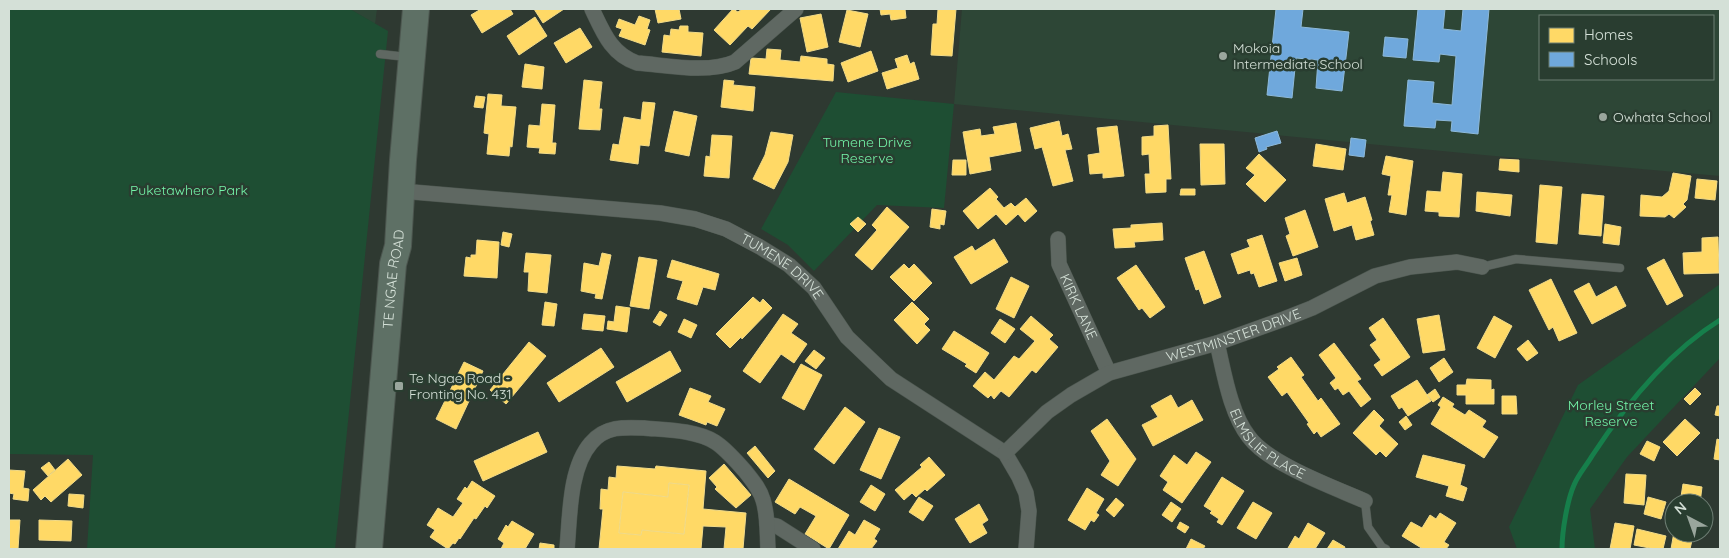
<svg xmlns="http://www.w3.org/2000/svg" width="1729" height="558" font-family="Quicksand,sans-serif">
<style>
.built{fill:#2d4636;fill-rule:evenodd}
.green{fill:#1e4e33}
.homes{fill:#ffd966;stroke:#f2db88;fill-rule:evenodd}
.schools{fill:#6fa8dc;stroke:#8db9da}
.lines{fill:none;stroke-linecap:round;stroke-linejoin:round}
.stream{stroke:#167f4b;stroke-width:5}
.lane-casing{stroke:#4c564f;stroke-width:9}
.street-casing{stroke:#4c564f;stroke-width:16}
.highway-casing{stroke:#4c564f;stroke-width:28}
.lane{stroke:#5f6862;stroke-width:8}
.street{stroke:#5f6862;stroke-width:15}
.highway{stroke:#5e7065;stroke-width:26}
.poi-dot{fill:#9aa69d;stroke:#293d30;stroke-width:2}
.labels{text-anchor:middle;stroke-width:5;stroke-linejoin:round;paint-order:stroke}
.poi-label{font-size:14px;fill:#d4e0d7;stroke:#293d30;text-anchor:start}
.park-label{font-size:14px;fill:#74f5a9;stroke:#293d30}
.street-label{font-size:14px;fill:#d4e0d7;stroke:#293d30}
</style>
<rect width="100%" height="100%" fill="#2e3931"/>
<g class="built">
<path d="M350 9H377L375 24Z"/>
<path d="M962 9H1720V176L1484 155 954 104ZM1540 16H1713V79H1540Z"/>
</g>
<g class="green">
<path d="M9 9H350L388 31 335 549H87L93 455 9 454Z"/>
<path d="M836 92 954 104 944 208 877 205 814 271 788 245 761 229Z"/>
<path d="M1720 284V358L1627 457 1590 509 1595 549H1517L1509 527 1578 385Z"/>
</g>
<g class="homes">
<path d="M481 9H510L513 14 482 33 471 15Z"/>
<path d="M534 9H564L543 23Z"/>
<path d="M655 9H679L681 19 658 23Z"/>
<path d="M733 9 738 12 742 9H771L752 29 748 26 730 45 714 30Z"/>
<path d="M880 9H905L906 18 891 20 890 14 881 15Z"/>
<path d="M938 9H956L952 56 931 55 933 24H937Z"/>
<path d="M847 10 868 14 860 47 839 42Z"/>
<path d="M821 14 828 47 807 52 800 18Z"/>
<path d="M639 16 650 20 647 29 650 30 645 45 619 36 622 29 616 27 619 19 635 25Z"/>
<path d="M535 17 547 36 519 55 507 36Z"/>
<path d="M680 26H688V32L703 33 701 56 662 52 664 35 670 36 671 29 679 30Z"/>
<path d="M580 28 592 47 566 63 554 43Z"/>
<path d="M767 49 781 50 780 60 800 62 801 56 827 59V64L834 65 833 81 749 74 751 58 766 59Z"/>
<path d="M871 51 878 71 848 82 841 63Z"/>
<path d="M907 55 910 64 914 62 919 79 887 89 882 73 898 68 895 59Z"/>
<path d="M525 64 544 67 542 89 522 87Z"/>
<path d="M584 80 602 82 599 109H602L600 130 579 129Z"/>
<path d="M724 80 734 81 733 85 755 87 753 111 721 107Z"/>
<path d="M488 94 502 95 501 106 516 107 512 147 510 146 509 156 487 154 489 134 484 133Z"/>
<path d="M476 96 485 97 483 108 474 107Z"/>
<path d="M643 102 655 103 649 146 640 145 638 164 610 160 613 144 619 145 624 117 641 120Z"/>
<path d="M542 104 555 105 552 143H556L555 154 539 153 540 148 527 147 529 125 540 126Z"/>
<path d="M674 111 697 116 689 156 665 151Z"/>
<path d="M1059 121 1062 136 1068 134 1072 149 1065 150 1073 181 1053 186 1042 147 1035 149 1030 128Z"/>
<path d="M1016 123 1021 151 989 157 991 170 970 174 963 132 980 129 981 136 995 134 993 127Z"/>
<path d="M1168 125 1171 179H1166V192L1146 193 1145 174H1150L1149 154 1142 155V137L1154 136V126Z"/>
<path d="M1117 126 1124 176 1103 178V173L1090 174 1088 155 1100 153 1097 128Z"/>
<path d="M771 132 793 135 788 162 774 189 753 179 765 155Z"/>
<path d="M712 135 732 136 729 178 704 176 706 156 710 157Z"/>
<path d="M1200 144H1224L1225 184 1201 185Z"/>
<path d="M1316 144 1346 149 1343 170 1313 166Z"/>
<path d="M1259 154 1286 180 1265 202 1246 184 1255 175 1246 168Z"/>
<path d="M1386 156 1413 161 1406 215 1389 212 1392 195H1388L1391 176 1382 174Z"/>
<path d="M1500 159 1519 160V172L1499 170Z"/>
<path d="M953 160H966V175H952Z"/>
<path d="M1443 172 1462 174 1459 217 1439 216V212L1425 211 1427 191 1441 192Z"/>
<path d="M1673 173 1691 176 1687 200 1683 204 1686 207 1674 218 1669 214 1665 217 1640 216 1641 195 1662 197 1669 191Z"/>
<path d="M1697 179 1717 181 1715 200 1695 198Z"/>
<path d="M1540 185 1562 187 1557 244 1536 242Z"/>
<path d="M990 188 998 197 996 199 1004 208 1011 203 1015 207 1026 198 1037 211 1025 222 1018 214 1006 225 996 214 978 229 963 211Z"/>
<path d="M1181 189H1195V195H1180Z"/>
<path d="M1477 192 1512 195 1510 216 1476 211Z"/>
<path d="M1344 193 1347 203 1365 197 1372 220 1370 221 1374 235 1356 240 1352 225 1334 231 1325 199Z"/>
<path d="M1582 194 1604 196 1601 236 1579 234Z"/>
<path d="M887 207 909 227 872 270 855 255 877 230 872 225Z"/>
<path d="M932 209 946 211 944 225 940 224V229L930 227Z"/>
<path d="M1305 210 1318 247 1293 256 1286 236 1290 234 1285 218Z"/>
<path d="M858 217 866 224 858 232 850 224Z"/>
<path d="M1162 223 1163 240 1134 242 1135 247 1115 248 1113 229 1131 228V225Z"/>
<path d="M1605 224 1621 227 1619 245 1603 243Z"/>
<path d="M503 232 512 234 509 247 501 245Z"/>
<path d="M1262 235 1277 281 1259 287 1254 273 1251 274 1250 270 1238 274 1231 254 1250 247 1247 240Z"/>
<path d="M1718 237 1719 273 1684 274 1683 253 1702 252V238Z"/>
<path d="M994 239 1008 262 971 284 954 257 972 246 975 251Z"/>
<path d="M477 240 499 242 497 278 464 276 466 257 471 258V255H476Z"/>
<path d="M1204 251 1221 297 1204 304 1199 289 1196 290 1185 258Z"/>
<path d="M526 253 551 255 547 293 528 291 529 272H524Z"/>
<path d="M602 253 611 255 602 299 595 298 596 294 581 291 584 263 599 266Z"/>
<path d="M639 257 657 260 649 309 630 306Z"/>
<path d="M1297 258 1302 275 1285 281 1279 263Z"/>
<path d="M1664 259 1683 296 1667 305 1647 268Z"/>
<path d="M672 260 719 274 715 290 703 287 697 305 677 299 683 281 667 277Z"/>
<path d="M904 264 909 269 914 264 932 283 914 301 890 277Z"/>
<path d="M1136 265 1165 307 1150 318 1142 308 1139 310 1117 278Z"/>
<path d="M1011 277 1029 286 1014 318 996 309Z"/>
<path d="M1551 279 1577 333 1559 341 1553 327 1549 330 1529 290Z"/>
<path d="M1589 283 1596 297 1616 286 1626 306 1592 324 1574 291Z"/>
<path d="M753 297 760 303 763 299 772 308 742 339 741 337 730 348 716 334Z"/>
<path d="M545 302 557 304 554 326 542 325Z"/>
<path d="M912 302 929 319 924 324 930 330 917 344 894 320Z"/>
<path d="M616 306 630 308 627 332 607 329 608 321 614 322Z"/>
<path d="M660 311 667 315 660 326 653 322Z"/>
<path d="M584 314 605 316 603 331 582 329Z"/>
<path d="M783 314 798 324 791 333 807 344 794 363 781 354 760 383 743 371Z"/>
<path d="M1439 315 1445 350 1423 353 1417 319Z"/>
<path d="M1031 316 1053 335 1049 339 1058 347 1036 373 1032 370 1009 397 1001 391 994 399 991 395 988 398 973 386 985 372 994 380 1014 356 1019 359 1035 341 1020 329Z"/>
<path d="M1494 316 1512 326 1495 358 1477 348Z"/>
<path d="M1383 318 1410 357 1382 376 1374 365 1381 360 1370 345 1377 340 1369 328Z"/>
<path d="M684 319 697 325 691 338 678 332Z"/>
<path d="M1000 319 1015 329 1005 343 991 333Z"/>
<path d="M954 331 989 353 976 373 965 366 967 364 942 349Z"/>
<path d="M1528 340 1538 353 1527 361 1517 349Z"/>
<path d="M529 342 546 356 506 404 490 390Z"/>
<path d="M1334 343 1361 379 1357 381 1371 399 1361 407 1349 391 1343 395 1338 388 1335 390 1330 383 1336 378 1319 355Z"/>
<path d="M601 348 614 367 559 402 547 383Z"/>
<path d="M814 350 825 358 816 369 805 361Z"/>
<path d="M670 351 681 371 627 402 616 382Z"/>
<path d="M1291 357 1304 375 1301 377 1318 401 1321 398 1340 424 1321 437 1317 431 1314 434 1307 424 1309 423 1287 392 1282 396 1268 377 1279 369 1277 367Z"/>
<path d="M1444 358 1453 372 1439 382 1430 368Z"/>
<path d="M464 362 483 371 456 429 436 419Z"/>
<path d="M801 364 822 375 804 410 782 398Z"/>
<path d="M1467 379 1491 380V390L1494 389V404H1466V395H1457V385H1466Z"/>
<path d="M1417 380 1431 401 1408 416 1402 407 1399 409 1391 396Z"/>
<path d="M690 388 711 396 708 402 725 409 717 426 707 422 706 425 679 415Z"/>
<path d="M1695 388 1701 394 1690 405 1684 399Z"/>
<path d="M1435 389 1440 397 1433 402 1427 395Z"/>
<path d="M1171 395 1178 408 1192 400 1203 420 1153 446 1142 425 1158 417 1151 406Z"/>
<path d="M1502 396H1516L1517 414H1502Z"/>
<path d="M1443 397 1454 404 1452 407 1465 415 1469 410 1486 421 1482 427 1498 437 1484 458 1431 424 1441 407 1438 405Z"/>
<path d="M1717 406H1720V416L1715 415Z"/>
<path d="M845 407 865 422 834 464 814 449Z"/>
<path d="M1374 410 1384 420 1379 426 1398 444 1386 457 1380 451 1376 455 1353 433Z"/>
<path d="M1406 416 1412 425 1405 430 1399 422Z"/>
<path d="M1107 419 1136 459 1118 486 1101 475 1110 461 1091 431Z"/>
<path d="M1685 419 1700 433 1677 456 1663 442Z"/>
<path d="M879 428 900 437 881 479 860 470Z"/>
<path d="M538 432 547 452 483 481 474 461Z"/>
<path d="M1717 439 1720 440V460L1714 459Z"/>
<path d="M1647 441 1660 447 1654 461 1640 454Z"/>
<path d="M755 446 775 471 768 478 747 453Z"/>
<path d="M1196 452 1211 462 1182 503 1163 490 1168 482 1160 476 1174 455 1187 465Z"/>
<path d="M1423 455 1465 465 1460 485 1467 488 1463 501 1446 496 1449 486 1416 477Z"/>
<path d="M929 457 945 475 927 491 925 489 916 497 912 493 904 500 895 490 922 467 920 465Z"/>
<path d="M68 459 82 475 51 502 45 496 41 500 33 490Z"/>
<path d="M49 462 55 470 48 476 41 468Z"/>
<path d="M724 464 751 495 736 508 715 489 717 487 709 478Z"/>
<path d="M617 466 655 469 656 466 706 471 703 509 746 513 743 549H724L726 527 703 526 701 549H599L603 509H600L601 489 608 490 609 477 616 478ZM669 483 689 485 684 534 642 530 641 535 619 533 623 492 668 497Z"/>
<path d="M9 470 25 471 23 488 29 489 28 501 13 499 14 494 9 493Z"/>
<path d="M1626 474 1646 475 1644 505 1624 503Z"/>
<path d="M1222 477 1244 491 1222 525 1217 522 1219 519 1210 513 1212 511 1204 506Z"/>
<path d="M789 479 849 515 829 549 805 534 816 516 800 507 795 514 775 502Z"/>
<path d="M472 481 495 496 487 508 485 506 476 519 474 518 460 539 459 538 455 544 453 543 448 549 430 537 435 530 427 525 438 508 453 517 463 503 457 499 465 487 467 489Z"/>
<path d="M669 483 689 485 684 534 642 530 641 535 619 533 623 492 668 497Z"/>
<path d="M1683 484 1702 487 1700 503H1680Z"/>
<path d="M871 485 885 494 875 511 860 502Z"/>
<path d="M1087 488 1104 499 1096 513 1099 515 1094 522 1091 520 1085 530 1068 520Z"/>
<path d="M69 494 84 495 83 508 68 506Z"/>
<path d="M919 497 933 506 923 521 909 512Z"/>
<path d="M1648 497 1666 502 1661 519 1644 514Z"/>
<path d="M1116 498 1124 505 1114 517 1106 510Z"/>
<path d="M1171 502 1181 509 1172 522 1162 515Z"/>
<path d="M1253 502 1272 513 1256 539 1237 528Z"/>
<path d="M979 504 988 520 982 524 987 533 970 543 955 519Z"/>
<path d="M1440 513 1456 523 1444 542 1449 545 1446 549H1423L1402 536 1411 522 1422 528 1430 515 1436 519Z"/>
<path d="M9 520H20L18 549H9Z"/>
<path d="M39 520 72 521 71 541 39 540Z"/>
<path d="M864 520 880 529 874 539 877 541 871 549H838L849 531 855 535Z"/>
<path d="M512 521 534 534 525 549H501L504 543 498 539 506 525 508 527Z"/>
<path d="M1180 522 1189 527 1185 533 1177 528Z"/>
<path d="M1308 523 1325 533 1315 549H1290L1288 548 1295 536 1299 539Z"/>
<path d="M1615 523 1634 526 1630 549H1610Z"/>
<path d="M1637 529 1666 536 1663 549H1655L1634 545Z"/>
<path d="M1674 532 1693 536 1690 549H1671Z"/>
<path d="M1191 539 1205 546 1203 549H1186Z"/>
<path d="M1333 540 1345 547 1344 549H1327Z"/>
<path d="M540 543 554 545V549H539Z"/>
</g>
<g class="schools">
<path d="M1276 9H1303L1301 27 1349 32 1342 91 1316 88 1318 60 1296 58 1292 98 1267 95Z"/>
<path d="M1418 9H1445L1443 29 1461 31 1463 9H1489L1478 134 1451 131 1452 121 1436 120 1435 128 1404 126 1408 80 1434 82 1432 103 1452 105 1456 56 1440 54 1439 62 1413 60Z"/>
<path d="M1385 37 1408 39 1406 58 1383 56Z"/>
<path d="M1277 131 1281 143 1266 147 1267 149 1259 152 1255 138Z"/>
<path d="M1351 138 1366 140 1364 157 1349 155Z"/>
</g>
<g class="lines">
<path class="stream" d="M1562 549C1562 532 1567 501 1574 485 1578 475 1586 466 1592 456 1626 404 1667 353 1720 320"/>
<defs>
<g id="lane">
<path d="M380 54 407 57"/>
<path d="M1482 267 1516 259 1620 268"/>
<path d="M1365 501 1368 527 1382 547 1386 549"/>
</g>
<g id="street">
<path d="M592 9C603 32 611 54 637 63 666 65 707 74 735 62L796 9"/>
<path id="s1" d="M401 191 660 213 695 219 726 229 760 247 789 265 814 288 847 337 891 379 1005 453 1019 477 1026 493 1029 511 1026 549"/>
<path id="s2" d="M1058 239 1059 264 1109 373"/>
<path id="s3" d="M1217 343C1224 372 1230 413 1249 437 1269 464 1333 487 1365 501"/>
<path id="s4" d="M1005 453 1047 412 1071 395 1109 373 1217 343 1284 319 1312 308 1375 276 1410 267 1457 262 1482 267"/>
<path d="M767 524 777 526 813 549"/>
<path d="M567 549C570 517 569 468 591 443 605 426 624 427 644 428 666 430 695 430 715 442 726 449 736 461 745 471 752 480 760 489 763 500 768 515 767 533 768 549"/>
</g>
<g id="highway">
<path id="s5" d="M369 549 393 264 398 246 403 160 416 9"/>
</g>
</defs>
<use href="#lane" class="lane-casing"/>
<use href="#street" class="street-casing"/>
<use href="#highway" class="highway-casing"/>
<use href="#lane" class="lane"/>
<use href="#street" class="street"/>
<use href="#highway" class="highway"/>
</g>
<g class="poi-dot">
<circle cx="1223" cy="56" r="5"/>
<circle cx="1603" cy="117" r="5"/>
<rect x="394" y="381" width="10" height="10" rx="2.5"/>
</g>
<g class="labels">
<g class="poi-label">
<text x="1233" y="53">Mokoia<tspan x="1233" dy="16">Intermediate School</tspan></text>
<text x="1613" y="122">Owhata School</text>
<text x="409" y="383">Te Ngae Road -<tspan x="409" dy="16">Fronting No. 431</tspan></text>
</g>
<g class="park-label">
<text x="867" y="147">Tumene Drive<tspan x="867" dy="16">Reserve</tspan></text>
<text x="189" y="195">Puketawhero Park</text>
<text x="1611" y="410">Morley Street<tspan x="1611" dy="16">Reserve</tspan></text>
</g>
<g class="street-label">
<text dy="5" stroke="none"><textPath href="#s1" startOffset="396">TUMENE DRIVE</textPath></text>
<text dy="5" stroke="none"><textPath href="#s5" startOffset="271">TE NGAE ROAD</textPath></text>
<text dy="5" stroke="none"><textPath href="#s2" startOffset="72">KIRK LANE</textPath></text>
<text dy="5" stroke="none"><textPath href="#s4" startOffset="262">WESTMINSTER DRIVE</textPath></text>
<text dy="5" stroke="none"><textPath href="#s3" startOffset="118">ELMSLIE PLACE</textPath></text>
</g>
</g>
<rect width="1729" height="558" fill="none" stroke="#d4e0d7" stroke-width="20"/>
<rect x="1539" y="15" width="175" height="65" fill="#293d30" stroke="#6d7e73"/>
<rect x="1549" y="28" width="25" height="15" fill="#ffd966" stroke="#6d7e73"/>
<text x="1584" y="40" font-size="15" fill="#d4e0d7">Homes</text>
<rect x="1549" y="52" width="25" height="15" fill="#6fa8dc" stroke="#6d7e73"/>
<text x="1584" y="65" font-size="15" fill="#d4e0d7">Schools</text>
<g transform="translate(1689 518) rotate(319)"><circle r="24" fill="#293d30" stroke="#6d7e73"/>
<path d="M0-4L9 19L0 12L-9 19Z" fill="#9aa69d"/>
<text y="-8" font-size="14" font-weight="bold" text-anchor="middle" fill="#d4e0d7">N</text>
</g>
</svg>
